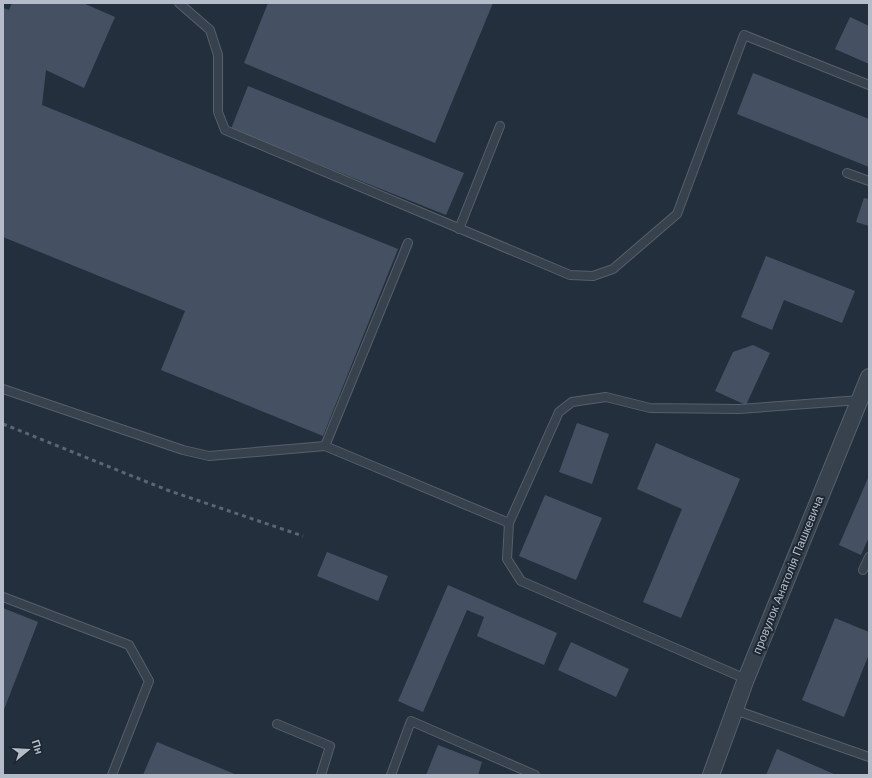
<svg xmlns="http://www.w3.org/2000/svg" width="872" height="778" font-family="'DM Sans',sans-serif">
<style>
.building{fill:#455162}
.lines{fill:none;stroke-linecap:round;stroke-linejoin:round}
.service-casing{stroke:#565f6c;stroke-width:10}
.minor-casing{stroke:#565f6c;stroke-width:18}
.service{stroke:#38414e;stroke-width:8}
.minor{stroke:#38414e;stroke-width:16}
.rail{stroke:#5a6575;stroke-width:3;stroke-dasharray:4 4;stroke-linecap:butt}
.labels{text-anchor:middle;stroke-width:4;stroke-linejoin:round;paint-order:stroke}
.street-label{font-size:12px;fill:#b4bcc9;stroke:#1d2633}
</style>
<rect width="100%" height="100%" fill="#242f3e"/>
<g class="building">
<path d="M12 3H83L115 17 84 88 46 70 42 105 398 249 323 436 161 370 185 311 3 237V8L9 10Z"/>
<path d="M268 3H493L435 143 244 63Z"/>
<path d="M850 17 869 26V64L835 49Z"/>
<path d="M753 73 869 119V167L737 114Z"/>
<path d="M248 86 464 173 446 215 231 129Z"/>
<path d="M864 198 869 199V226L856 222Z"/>
<path d="M766 256 855 291 842 323 784 300 772 330 741 317Z"/>
<path d="M753 345 770 353 746 405 715 391 733 352Z"/>
<path d="M577 423 609 434 592 484 559 472Z"/>
<path d="M656 443 740 479 681 618 643 602 682 509 637 489Z"/>
<path d="M869 476V537L861 555 839 545Z"/>
<path d="M545 495 602 518 576 580 519 556Z"/>
<path d="M327 552 388 576 378 601 317 576Z"/>
<path d="M448 585 557 633 544 665 477 636 484 617 467 610 423 712 398 701Z"/>
<path d="M3 608 38 622 3 712Z"/>
<path d="M835 618 869 632V654L844 717 802 700Z"/>
<path d="M571 642 629 669 616 697 558 670Z"/>
<path d="M157 742 237 775H143Z"/>
<path d="M438 745 482 762 478 775H426Z"/>
<path d="M777 749 836 775H766Z"/>
</g>
<g class="lines">
<defs>
<g id="service">
<path d="M179 3 210 30 218 55V112L225 130 570 275 593 276 613 269 677 214 744 35 869 85"/>
<path d="M847 173 869 181"/>
<path d="M459 229 500 126"/>
<path d="M408 243 325 446 509 523"/>
<path d="M3 389 183 450 209 456 325 446"/>
<path d="M863 570 869 557"/>
<path d="M3 597 129 645 149 681 112 775"/>
<path d="M746 679 521 581 507 559 509 523 559 412 572 402 606 397 650 408 739 409 860 400"/>
<path d="M735 710 869 757"/>
<path d="M277 724 330 746 321 775"/>
<path d="M391 775 411 721 535 775"/>
</g>
<path id="minor" d="M711 775 746 679 869 377"/>
</defs>
<use href="#service" class="service-casing"/>
<use href="#minor" class="minor-casing"/>
<use href="#service" class="service"/>
<use href="#minor" class="minor"/>
<path class="rail" d="M3 424 167 490 303 536"/>
</g>
<g class="labels">
<g class="street-label">
<text transform="translate(788 575) rotate(-68)" y="4">провулок Анатолія Пашкевича</text>
</g>
</g>
<rect width="872" height="778" fill="none" stroke="#b4bcc9" stroke-width="8"/>
<g transform="translate(28 750) rotate(72)" stroke="#1d2633" stroke-width="3" paint-order="stroke">
<path d="M0-3L7 15L0 10L-7 15Z" fill="#b4bcc9"/>
<text y="-6" font-size="11" font-weight="bold" text-anchor="middle" fill="#b4bcc9">Пн</text>
</g>
</svg>
